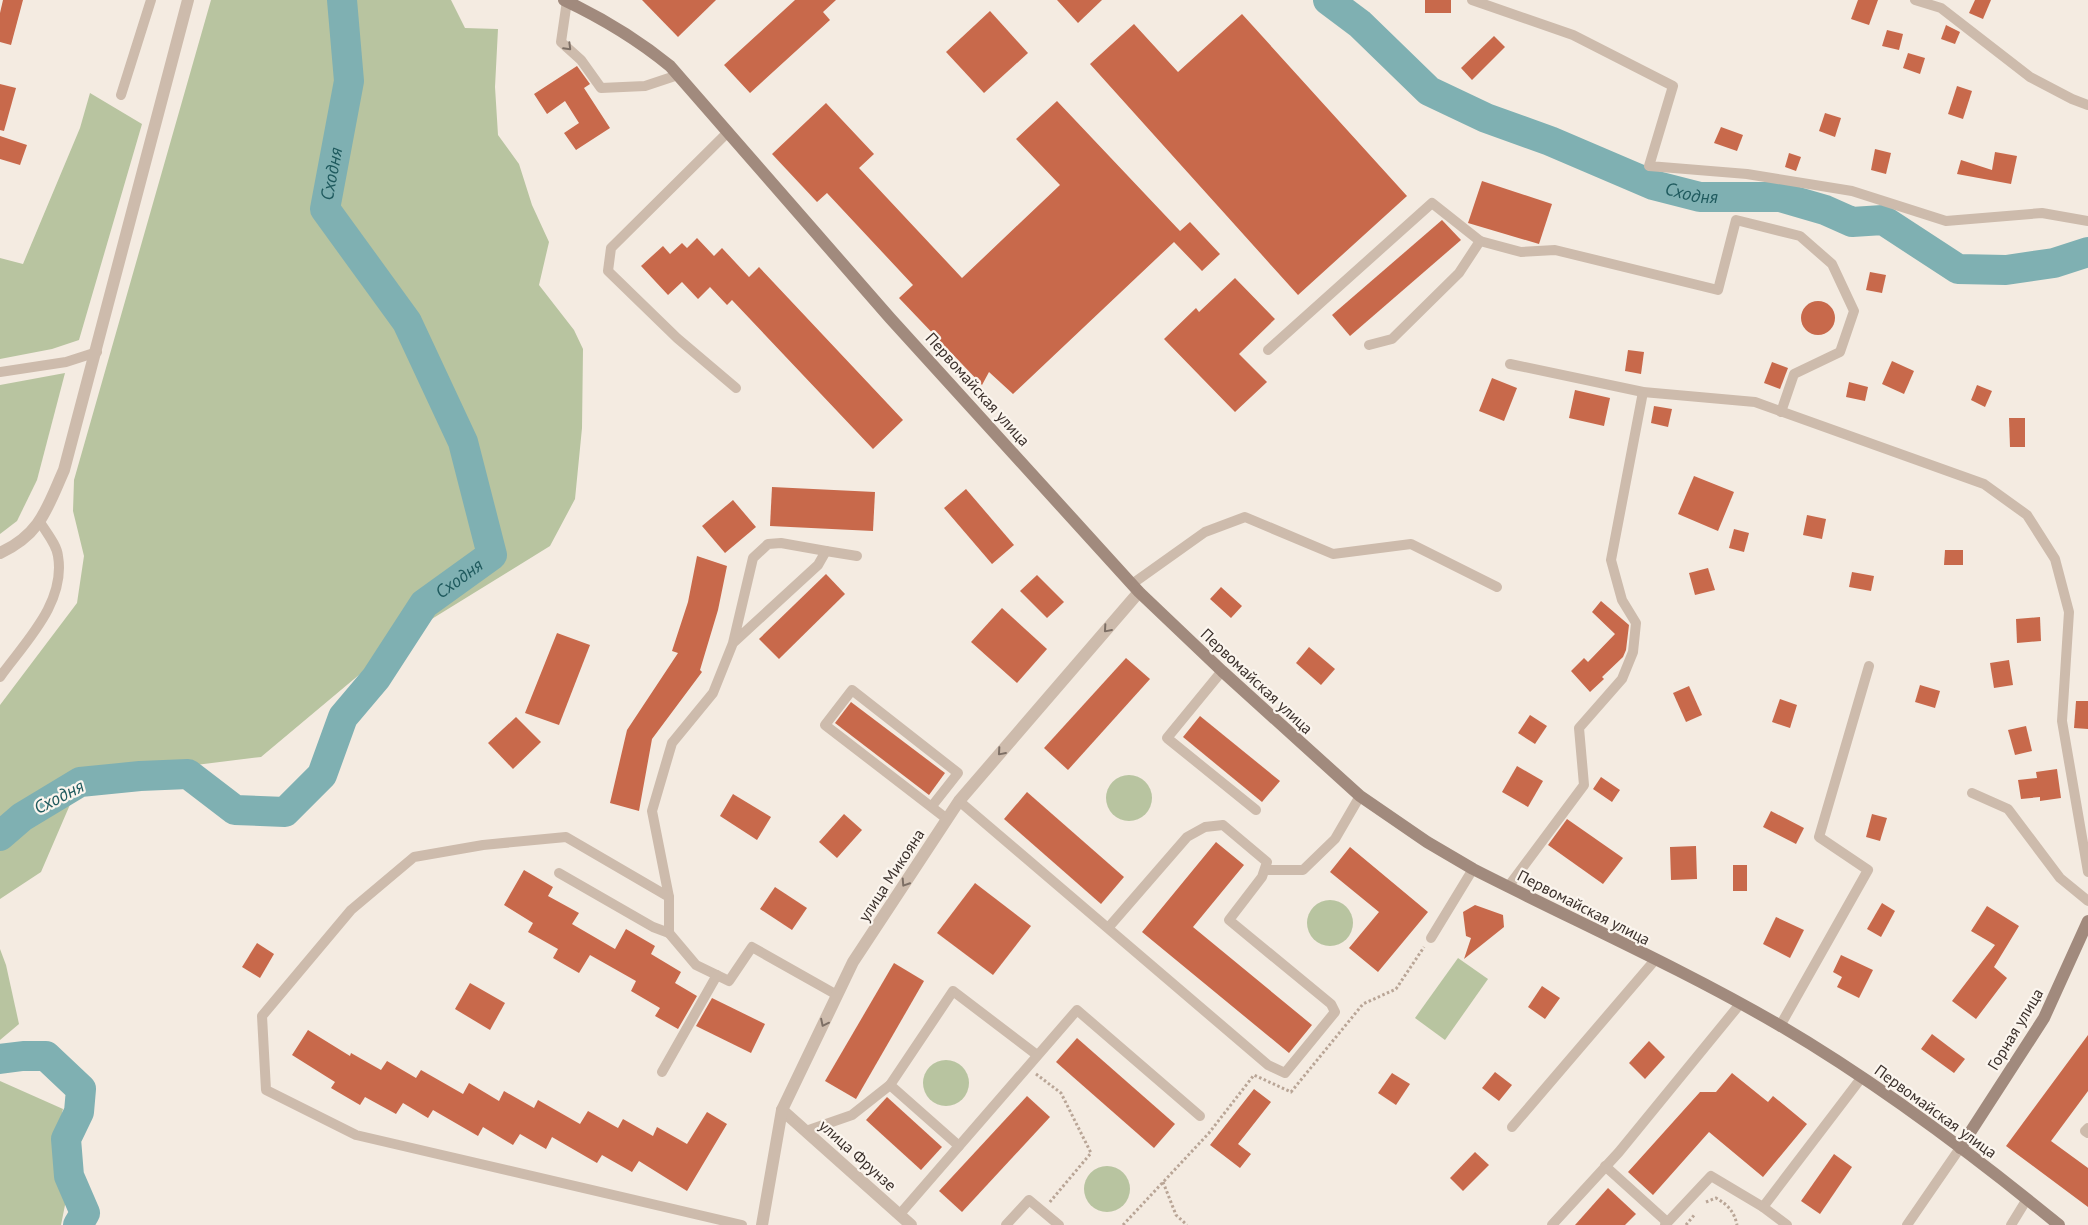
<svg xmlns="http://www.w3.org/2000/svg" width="2088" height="1225" font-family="'PT Sans',sans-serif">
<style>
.green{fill:#b8c4a0}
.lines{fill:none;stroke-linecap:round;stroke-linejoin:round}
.river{stroke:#7fb0b2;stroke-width:30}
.building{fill:#c8694b}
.path{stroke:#b9a596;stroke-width:3;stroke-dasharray:2.5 2.5;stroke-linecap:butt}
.lane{stroke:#cdbbac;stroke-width:10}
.street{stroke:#cdbbac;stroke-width:12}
.secondary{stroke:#a18a7d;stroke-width:12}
.oneway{stroke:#7d6f65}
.labels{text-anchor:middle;stroke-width:4.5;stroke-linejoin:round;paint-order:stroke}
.street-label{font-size:16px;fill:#3b302b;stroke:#fbf5ee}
.water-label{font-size:18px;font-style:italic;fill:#1f5a5e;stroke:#fbf5ee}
</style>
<rect width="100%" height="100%" fill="#f4ebe1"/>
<g class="green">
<path d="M211 0H451L465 28 498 29 495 87 498 135 519 164 532 205 549 242 539 285 574 330 583 349 582 428 575 499 550 546 409 633 261 757 81 779 41 872 0 899V705L77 603 84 556 73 511 74 480Z"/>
<path d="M90 93 142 124 79 340 52 349 0 359V258L23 264 80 128Z"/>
<path d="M65 373 37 480 17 521 0 534V385Z"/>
<circle cx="1129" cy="798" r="23"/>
<circle cx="1330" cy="923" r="23"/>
<path d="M0 949 6 965 19 1024 0 1040Z"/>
<path d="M1458 958 1488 979 1445 1040 1415 1018Z"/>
<circle cx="946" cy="1083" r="23"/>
<path d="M0 1081 63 1109 54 1148 67 1195 61 1225H0Z"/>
<circle cx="1107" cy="1189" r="23"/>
</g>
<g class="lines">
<g class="river">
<path id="s1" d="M1328 0 1360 24 1429 91 1486 118 1550 141 1653 185 1700 197H1780L1825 210 1852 222 1883 220 1958 269 2006 270 2054 263 2088 252"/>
<path id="s2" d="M0 836 22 817 80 782 140 776 188 774 235 810 285 812 322 775 343 717 376 678 424 604 492 555 463 442 407 322 325 209 349 81 342 0"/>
<path d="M0 1059 23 1056H46L81 1089 79 1112 66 1139 69 1176 85 1213 78 1225"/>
</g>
</g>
<g class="building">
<path d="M3 0H23L11 45 0 42V13Z"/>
<path d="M642 0H716L678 37Z"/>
<path d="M795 0H836L823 12 830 20 750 93 724 65Z"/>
<path d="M1057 0H1102L1078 23Z"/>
<rect x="1425" y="0" width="26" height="13"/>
<path d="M1858 0H1878L1869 25 1851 19Z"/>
<path d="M1975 0H1991L1983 19 1969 13Z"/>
<path d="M990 11 1028 53 984 93 946 52Z"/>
<path d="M1242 14 1407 196 1298 295 1090 64 1134 24 1178 72Z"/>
<path d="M1946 25 1960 32 1955 44 1941 39Z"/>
<path d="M1887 30 1903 34 1899 50 1882 46Z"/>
<path d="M1494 36 1505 47 1472 80 1461 68Z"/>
<path d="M1908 53 1925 58 1920 74 1903 68Z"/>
<path d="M577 66 590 84 584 88 610 128 576 150 564 133 579 123 565 101 547 114 534 94Z"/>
<path d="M0 84 16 88 4 131 0 130Z"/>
<path d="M1957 86 1972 91 1963 119 1948 114Z"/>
<path d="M1057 101 1180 231 1190 222 1220 254 1202 271 1174 242 1013 394 989 372 982 385 899 298 913 285 827 193 817 202 772 154 826 103 874 154 859 168 962 278 1060 185 1016 139Z"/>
<path d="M1825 113 1841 118 1835 137 1819 131Z"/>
<path d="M1721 127 1743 135 1737 151 1714 143Z"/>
<path d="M0 136 27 145 20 165 0 159Z"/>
<path d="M1875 149 1891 153 1886 174 1871 170Z"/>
<path d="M1995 152 2017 156 2011 184 1957 174 1961 160 1992 170Z"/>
<path d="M1789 153 1801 157 1796 171 1785 167Z"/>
<path d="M1482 181 1552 204 1539 244 1468 223Z"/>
<path d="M1442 220 1461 240 1350 336 1332 315Z"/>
<path d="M697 238 714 256 722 248 749 277 759 267 903 420 873 449 732 300 727 305 710 287 698 299 682 282 668 295 641 266 663 246 670 254 682 243 687 248Z"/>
<path d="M1870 272 1886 275 1882 293 1866 290Z"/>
<path d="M1235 278 1275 319 1239 354 1267 382 1235 412 1164 339 1196 308 1199 312Z"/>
<circle cx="1818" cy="318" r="17"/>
<path d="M1628 350 1644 352 1641 374 1625 371Z"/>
<path d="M1892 361 1914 371 1904 394 1882 384Z"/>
<path d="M1772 362 1788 368 1780 389 1764 383Z"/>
<path d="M1492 378 1517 388 1504 421 1479 411Z"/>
<path d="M1849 382 1868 387 1865 401 1846 397Z"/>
<path d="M1977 385 1992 391 1985 407 1971 400Z"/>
<path d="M1575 390 1610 398 1604 426 1569 418Z"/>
<path d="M1654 406 1672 409 1668 427 1651 423Z"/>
<path d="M2009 418H2025V447H2010Z"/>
<path d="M1694 476 1734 492 1718 531 1678 514Z"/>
<path d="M772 487 875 492 873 531 770 526Z"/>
<path d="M966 489 1014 545 992 564 944 508Z"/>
<path d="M733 500 756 527 725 553 702 526Z"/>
<path d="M1807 515 1826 519 1822 539 1803 535Z"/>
<path d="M1734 529 1749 533 1744 552 1729 548Z"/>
<path d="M1945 550H1963V565H1944Z"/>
<path d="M697 556 727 566 718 610 700 670 702 672 652 739 639 811 610 803 627 730 678 653 672 651 688 602Z"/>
<path d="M1708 568 1715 590 1695 595 1689 573Z"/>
<path d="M1852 572 1874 576 1871 591 1849 587Z"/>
<path d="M826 574 845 594 779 659 759 639Z"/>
<path d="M1037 575 1064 602 1047 618 1020 591Z"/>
<path d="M1221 587 1242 606 1231 618 1210 599Z"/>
<path d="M1601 601 1629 625 1626 650 1623 657 1602 677 1604 679 1590 692 1571 671 1584 658 1588 662 1615 634 1592 612Z"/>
<path d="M1002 608 1047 649 1017 683 971 642Z"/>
<path d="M2040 617 2041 641 2017 643 2016 619Z"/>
<path d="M557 633 590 645 559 725 525 713Z"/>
<path d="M1309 647 1335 669 1321 685 1296 663Z"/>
<path d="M1126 658 1150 679 1068 770 1044 748Z"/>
<path d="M2009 660 2013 685 1994 688 1990 663Z"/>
<path d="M1920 685 1940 691 1935 708 1915 702Z"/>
<path d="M1689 686 1702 715 1686 722 1673 693Z"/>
<path d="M1780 699 1797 705 1790 728 1772 722Z"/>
<path d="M2076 701H2088V729L2074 728Z"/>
<path d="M851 702 945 773 929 795 835 723Z"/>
<path d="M1530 715 1547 726 1535 744 1518 733Z"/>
<path d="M1200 716 1280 781 1262 802 1183 737Z"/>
<path d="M516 717 541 742 513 769 488 743Z"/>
<path d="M2026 726 2032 751 2015 755 2008 730Z"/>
<path d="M1517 766 1543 781 1528 807 1502 792Z"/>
<path d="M2057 769 2061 798 2040 801V797L2021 799 2018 780 2037 778 2036 772Z"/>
<path d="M1601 777 1620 790 1612 802 1593 789Z"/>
<path d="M1027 792 1124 877 1101 904 1004 819Z"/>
<path d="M733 794 771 817 757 840 720 816Z"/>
<path d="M1771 811 1804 828 1796 844 1763 827Z"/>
<path d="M844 814 862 830 837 858 819 842Z"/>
<path d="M1872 814 1887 818 1880 841 1866 837Z"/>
<path d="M1567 819 1623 858 1603 884 1548 845Z"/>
<path d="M1216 842 1244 865 1193 927 1312 1025 1289 1053 1142 932Z"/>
<path d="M1696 846 1697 879 1671 880 1670 847Z"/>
<path d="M1350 847 1428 912 1378 972 1349 948 1379 912 1330 872Z"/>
<rect x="1733" y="865" width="14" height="26"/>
<path d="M524 870 553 887 548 896 579 913 572 924 615 949 626 929 655 946 651 954 681 972 675 983 697 996 678 1029 655 1016 660 1008 631 991 636 981 590 955 579 973 553 958 558 949 528 932 533 923 504 905Z"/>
<path d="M975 883 1031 926 993 975 937 933Z"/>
<path d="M775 887 807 908 792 930 760 909Z"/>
<path d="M1882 903 1895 911 1881 937 1867 929Z"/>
<path d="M1475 905 1503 915 1504 927 1464 959 1471 938 1466 936 1463 912Z"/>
<path d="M1987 906 2019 926 1994 967 2007 978 1976 1019 1952 1001 1995 945 1971 931Z"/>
<path d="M1776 917 1804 930 1790 958 1763 944Z"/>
<path d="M257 943 274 954 260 978 242 967Z"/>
<path d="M1841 955 1873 970 1859 998 1837 987 1842 977 1833 972Z"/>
<path d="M894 963 924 981 856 1099 825 1081Z"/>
<path d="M470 983 505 1003 490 1030 455 1009Z"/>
<path d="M1542 986 1560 998 1545 1019 1528 1007Z"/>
<path d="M712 998 765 1024 751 1053 696 1026Z"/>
<path d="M308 1030 350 1056 351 1053 381 1070 387 1061 416 1078 421 1070 463 1094 469 1083 499 1101 504 1091 534 1108 538 1100 580 1124 588 1111 618 1128 623 1119 653 1136 657 1127 687 1144 707 1112 727 1124 687 1191 639 1161 632 1172 602 1155 597 1163 552 1137 546 1149 520 1134 513 1145 483 1127 478 1136 433 1110 428 1118 403 1103 396 1114 365 1097 360 1105 331 1088 335 1082 292 1055Z"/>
<path d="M1932 1034 1965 1059 1954 1073 1921 1049Z"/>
<path d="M2088 1035V1091L2051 1141 2088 1168V1207L2006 1146Z"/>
<path d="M1077 1038 1175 1124 1154 1148 1056 1062Z"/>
<path d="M1649 1041 1665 1057 1645 1079 1629 1063Z"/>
<path d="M1495 1072 1512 1085 1499 1101 1482 1088Z"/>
<path d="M1392 1073 1410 1084 1396 1105 1378 1093Z"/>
<path d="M1732 1073 1768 1102 1773 1096 1807 1124 1763 1177 1709 1132 1653 1195 1628 1172 1700 1092H1716Z"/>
<path d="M1254 1089 1271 1102 1238 1144 1251 1154 1240 1168 1210 1145Z"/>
<path d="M1027 1096 1050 1117 962 1212 939 1191Z"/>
<path d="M887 1097 942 1147 921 1170 866 1120Z"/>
<path d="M1475 1152 1489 1165 1463 1191 1450 1178Z"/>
<path d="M1834 1154 1852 1167 1820 1214 1801 1201Z"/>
<path d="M1608 1188 1636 1214 1625 1225H1575Z"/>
</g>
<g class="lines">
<g class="path">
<path d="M1036 1074 1061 1093 1091 1153 1049 1203"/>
<path d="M1163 1182 1176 1215 1187 1225"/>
<path d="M1706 1202 1716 1198C1728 1205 1734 1211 1737 1225"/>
<path d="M1123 1225 1209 1133 1254 1075 1291 1092 1363 1004 1396 989 1424 947"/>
<path d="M1686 1225 1695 1214"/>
</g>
<g class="lane">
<path d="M1472 0 1573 35 1673 86 1649 166 1747 174 1852 191 1946 221 2042 213 2088 221"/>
<path d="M1915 0 1941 8 2030 77 2072 99 2088 105"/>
<path d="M567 1 561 42 581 60 601 88 645 86 678 75"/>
<path d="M121 95 151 0"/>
<path d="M728 132 611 248 608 271 677 338 736 388"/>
<path d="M1369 345 1392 339 1459 273 1480 241 1521 252 1555 250 1718 290 1736 220 1800 236 1832 264 1854 311 1840 352 1794 374 1781 412"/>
<path d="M1268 350 1432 203 1480 241"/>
<path d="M1510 364 1643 392 1755 402 1984 484 2027 515 2055 559 2069 612 2062 721 2088 872"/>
<path d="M0 372 66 362 97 352"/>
<path d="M826 551 857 556"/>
<path d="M1132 584 1205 532 1245 517 1333 554 1411 544 1497 587"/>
<path d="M733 643 753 558 768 544 781 543 826 551 818 565 733 643 713 693 672 743 652 811 669 897V933L696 965 729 981 752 947 837 995"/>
<path d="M1222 671 1167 738 1256 810"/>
<path d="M0 677C25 642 66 603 58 556 57 545 46 532 40 522"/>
<path d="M1972 793 2008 809 2060 878 2088 901"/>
<path d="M959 801 1268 1065 1285 1073 1335 1012 1331 1004 1229 920 1262 877 1267 862 1223 825 1205 827 1187 837 1108 928"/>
<path d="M932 806 958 773 852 690 825 725 947 819"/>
<path d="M1265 870H1303L1335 839 1360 796"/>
<path d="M559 873 653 927 669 933"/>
<path d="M1508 887 1584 785 1579 728 1622 679 1633 652 1636 623 1622 600 1611 560 1643 392"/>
<path d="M669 897 566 837 483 845 414 857 351 910 262 1016 266 1090 356 1135 742 1225"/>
<path d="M1431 938 1473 869"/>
<path d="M1780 1026 1868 870 1819 837 1869 666"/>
<path d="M662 1072 717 975"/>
<path d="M1512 1127 1655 960"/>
<path d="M2088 1128 2085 1131 2088 1133"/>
<path d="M806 1131 852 1115 890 1085"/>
<path d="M959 1146 890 1085 953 991 1037 1055"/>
<path d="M1605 1166 1667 1222"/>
<path d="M1763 1207 1862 1077"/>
<path d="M900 1214 1077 1010 1200 1116"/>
<path d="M1006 1225 1029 1200 1059 1225"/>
<path d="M1552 1225 1619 1152 1740 1004"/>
<path d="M1665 1225 1711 1176 1763 1207 1787 1225"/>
<path d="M1907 1225 1960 1148"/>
<path d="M2011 1225 2027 1199"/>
</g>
<g class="street">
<path d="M0 553C41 534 47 508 64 470L188 0"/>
<path d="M782 1110 911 1225"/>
<path d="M762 1225 782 1110 853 962 959 801 1139 592"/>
</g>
<g class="secondary">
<path d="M564 0C602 18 637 39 670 66L890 318 1139 592 1222 671 1360 796 1427 842 1473 869C1575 921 1681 968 1779 1025 1878 1083 1971 1153 2059 1225"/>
<path d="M1960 1148 2044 1018 2088 921"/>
</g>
</g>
<defs><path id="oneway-chevron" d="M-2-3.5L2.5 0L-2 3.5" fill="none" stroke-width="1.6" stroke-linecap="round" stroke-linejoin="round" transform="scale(1.25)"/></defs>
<g class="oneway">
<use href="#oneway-chevron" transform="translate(568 47) rotate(45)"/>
<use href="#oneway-chevron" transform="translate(1107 629) rotate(131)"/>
<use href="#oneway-chevron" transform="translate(1001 752) rotate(131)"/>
<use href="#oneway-chevron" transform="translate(905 883) rotate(123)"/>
<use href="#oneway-chevron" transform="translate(824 1023) rotate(116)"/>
</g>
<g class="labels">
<g class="street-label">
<text transform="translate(978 389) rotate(48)" y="6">Первомайская улица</text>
<text transform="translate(1257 681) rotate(43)" y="6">Первомайская улица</text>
<text transform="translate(891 875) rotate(-57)" y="6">улица Микояна</text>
<text transform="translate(1584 907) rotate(27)" y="6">Первомайская улица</text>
<text transform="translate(2015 1029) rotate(-59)" y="6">Горная улица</text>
<text transform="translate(1936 1111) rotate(36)" y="6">Первомайская улица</text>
<text transform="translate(858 1155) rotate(42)" y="6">улица Фрунзе</text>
</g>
<g class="water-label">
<text dy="6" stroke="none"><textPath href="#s2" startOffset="1076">Сходня</textPath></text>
<text dy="6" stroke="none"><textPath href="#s1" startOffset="419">Сходня</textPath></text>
<text dy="6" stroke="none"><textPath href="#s2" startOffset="611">Сходня</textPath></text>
<text transform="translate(59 797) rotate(-27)" y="6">Сходня</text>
</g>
</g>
</svg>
